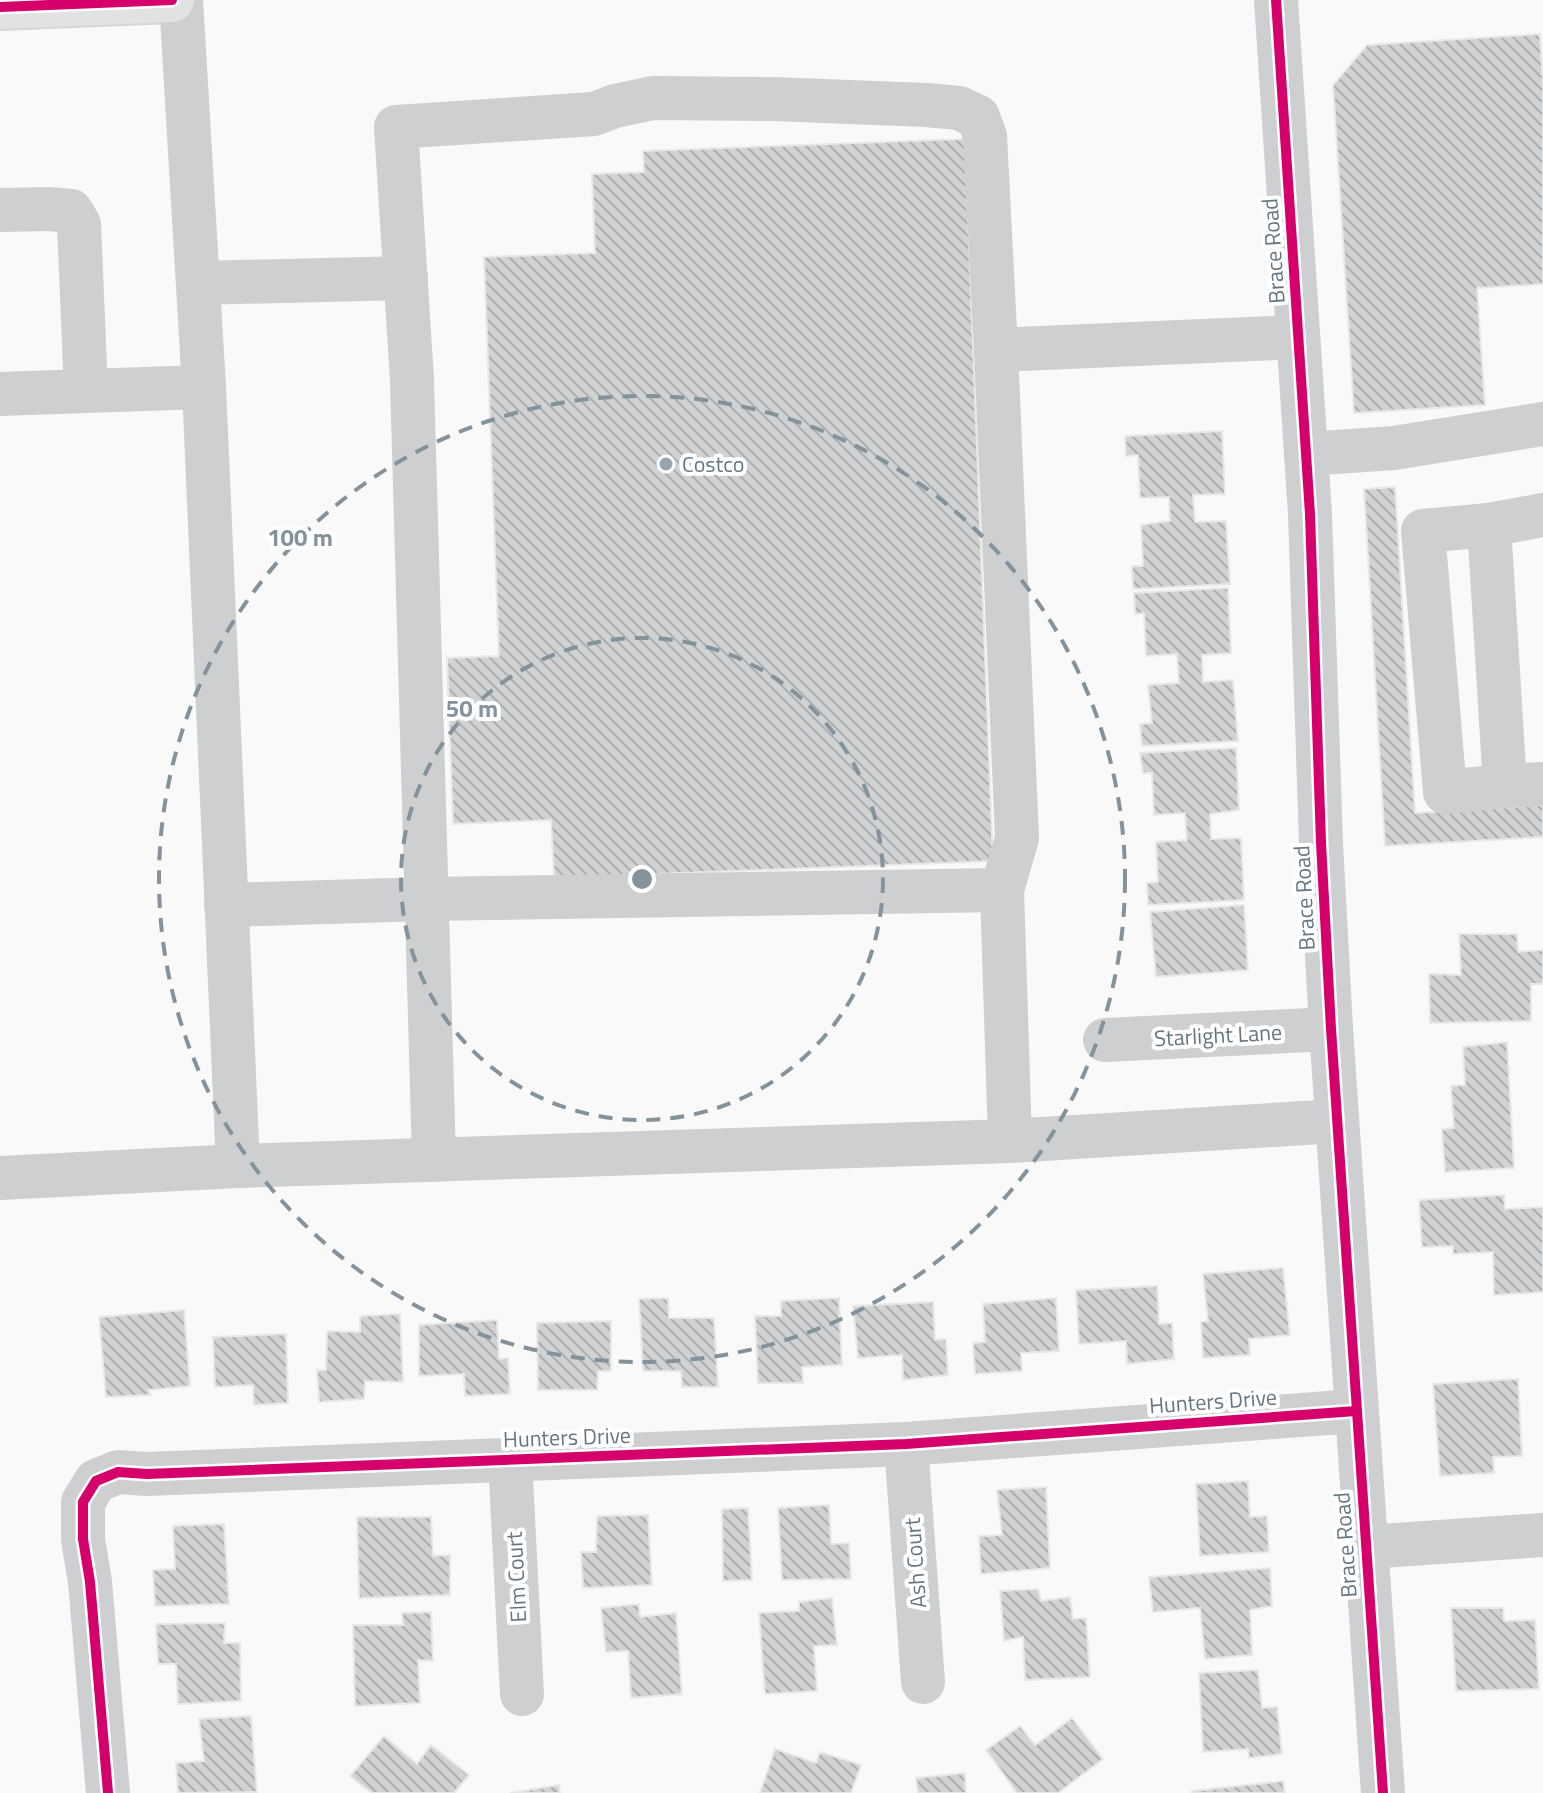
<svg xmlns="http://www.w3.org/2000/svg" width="1543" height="1793" font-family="'Titillium Web',sans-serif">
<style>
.building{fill:url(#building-back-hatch);stroke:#e8e8e8;stroke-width:2}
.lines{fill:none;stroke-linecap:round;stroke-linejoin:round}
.major-casing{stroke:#d5d6d7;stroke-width:48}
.minor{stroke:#cecfd0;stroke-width:44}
.major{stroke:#e1e2e2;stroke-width:44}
.cycleway-casing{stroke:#fff;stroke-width:15}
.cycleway{stroke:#d6006c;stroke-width:10}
.ring{fill:none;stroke:#84929c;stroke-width:4;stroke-dasharray:14 10}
.poi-dot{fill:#99a4ac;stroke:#fff;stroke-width:3}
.labels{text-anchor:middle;stroke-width:8;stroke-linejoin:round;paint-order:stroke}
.street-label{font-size:22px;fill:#657683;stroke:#fff}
.poi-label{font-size:22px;fill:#657683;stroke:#fff;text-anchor:start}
.centre{fill:#84929c;stroke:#fff;stroke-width:4}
.ring-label{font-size:24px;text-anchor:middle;font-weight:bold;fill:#84929c;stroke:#fff;stroke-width:8;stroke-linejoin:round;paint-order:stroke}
</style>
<defs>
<pattern id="building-back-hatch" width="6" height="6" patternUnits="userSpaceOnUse" patternTransform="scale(2)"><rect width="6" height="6" fill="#d0d2d3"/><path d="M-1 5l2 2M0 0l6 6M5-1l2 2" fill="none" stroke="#acafb1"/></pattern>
</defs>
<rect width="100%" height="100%" fill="#f9f9f9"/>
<g class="building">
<path d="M1540 34 1543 86V284L1477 288 1485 405 1354 413 1333 85 1367 45Z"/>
<path d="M965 139 993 861 554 878 551 820 453 824 447 658 499 656 484 257 595 253 592 174 644 172 643 151Z"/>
<path d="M1222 431 1225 494 1193 495 1195 522 1226 521 1230 584 1133 589 1132 566H1143L1141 525 1170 521 1169 497 1140 498 1138 455 1126 456 1125 436Z"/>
<path d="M1395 487 1415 813 1543 805V837L1385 846 1364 489Z"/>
<path d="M1228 588 1231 653 1202 655 1203 682 1233 680 1238 741 1142 746 1140 724 1152 723 1148 685 1179 683 1177 654 1146 656 1144 613 1135 614 1134 593Z"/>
<path d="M1236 748 1239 810 1210 814 1211 839 1241 838 1244 900 1148 905 1147 883 1158 882 1156 842 1187 840 1185 813 1154 815 1152 773H1143L1140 753Z"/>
<path d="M1244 905 1248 970 1156 977 1150 912Z"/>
<path d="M1459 934H1517L1518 952 1543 950V984H1531V1021L1430 1023 1429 974 1461 975Z"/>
<path d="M1507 1042 1514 1168 1445 1172 1442 1129 1454 1128 1451 1086 1465 1085 1463 1047Z"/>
<path d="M1504 1195 1505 1209 1543 1207V1292L1494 1295 1493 1252 1453 1254V1246L1422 1247 1419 1200Z"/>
<path d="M1283 1268 1290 1335 1249 1339 1250 1355 1203 1358 1201 1322 1208 1321 1203 1274Z"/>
<path d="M1157 1286 1159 1324 1172 1323 1174 1359 1127 1364 1126 1341 1079 1344 1076 1290Z"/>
<path d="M668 1298 669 1318H714L718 1387H682L681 1371H643L639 1299Z"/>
<path d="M839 1298 842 1365 802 1367 803 1383H758L755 1316H781V1301Z"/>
<path d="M1056 1298 1059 1351 1021 1353 1022 1371 975 1374 973 1343 985 1342 983 1304Z"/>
<path d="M933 1302 935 1340 946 1339 948 1375 903 1380 902 1355 858 1358 853 1306Z"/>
<path d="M184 1310 190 1386 148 1390 151 1395 106 1397 99 1317Z"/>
<path d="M400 1314 403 1382 365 1381 364 1399 319 1402 317 1370H326L327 1331 360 1332V1316Z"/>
<path d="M497 1320 499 1359 508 1358 510 1394 465 1396 464 1374 419 1376V1325Z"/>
<path d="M611 1321V1371H598L597 1390H538L537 1323Z"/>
<path d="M286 1334 288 1403 254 1405 253 1385 215 1387 213 1337Z"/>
<path d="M1518 1379 1522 1456 1493 1457 1494 1473 1440 1476 1433 1384Z"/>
<path d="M1248 1481 1250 1517 1267 1516 1269 1552 1200 1556 1196 1484Z"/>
<path d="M1046 1487 1050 1568 981 1574 979 1536 1002 1535 997 1490Z"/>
<path d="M829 1505 831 1544 849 1543 851 1579 782 1580 778 1508Z"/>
<path d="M748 1508 752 1580 723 1581 722 1509Z"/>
<path d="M648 1515 652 1585 583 1588 581 1552H596L597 1516Z"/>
<path d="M357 1517H431L433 1556 450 1555V1595L359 1598Z"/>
<path d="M224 1524 229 1604 155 1606 153 1570 175 1569 173 1526Z"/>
<path d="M1270 1568 1272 1606 1250 1610 1252 1655 1205 1659 1200 1608 1153 1612 1149 1577Z"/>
<path d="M1038 1589 1041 1601 1070 1597 1073 1619 1086 1618 1090 1677 1025 1680 1023 1637 1004 1641 1000 1591Z"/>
<path d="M832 1598 837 1645 814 1646 817 1691 765 1694 759 1613 799 1611V1602Z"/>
<path d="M639 1604 640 1617 676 1613 682 1694 631 1698 628 1651 606 1652 601 1608Z"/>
<path d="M1451 1608H1503L1504 1621 1535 1620 1539 1689 1456 1691Z"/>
<path d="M431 1612 433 1661 418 1660 420 1703 355 1706 353 1625H403L402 1613Z"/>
<path d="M225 1623 224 1643H240L241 1701 178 1704 176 1664H158L156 1624Z"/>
<path d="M1258 1670 1262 1708 1277 1707 1282 1754 1249 1758 1248 1749 1203 1752 1199 1673Z"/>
<path d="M251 1716 257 1792 178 1793 176 1763 204 1761 199 1719Z"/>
<path d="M1072 1718 1103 1759 1058 1793H1017L986 1750 1020 1726 1035 1745Z"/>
<path d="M384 1736 417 1764 431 1745 469 1775 454 1793H372L350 1776Z"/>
<path d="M775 1749 816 1763 820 1752 861 1765 851 1793H760Z"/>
<path d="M965 1773 966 1793H918L916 1778Z"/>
<path d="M1283 1781 1285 1793H1192V1791Z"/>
<path d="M559 1785 560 1793H510Z"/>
</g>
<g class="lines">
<defs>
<path id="major" d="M0 7 172 0"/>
</defs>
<use href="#major" class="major-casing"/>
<g class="minor">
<path d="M181 0 204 387 238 1166"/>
<path d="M1276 0 1310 514 1321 843 1331 1029 1383 1793"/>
<path d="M0 210 49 209 71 211 79 224 86 391 204 387"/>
<path d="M198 283 406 278"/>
<path d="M996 350 1017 838 1002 890 1010 1141 1337 1121"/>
<path d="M0 394 86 391"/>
<path d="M1306 454 1394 448 1543 424"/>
<path d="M1543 515 1489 525 1505 786 1543 784"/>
<path d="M1489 525 1423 531 1445 792 1505 786"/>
<path d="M226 905 426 899 1002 890"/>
<path d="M1105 1040 1331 1029"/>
<path d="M434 1160 412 380 396 127 594 114 615 106 653 98 773 99 926 105 959 108 978 117 985 136 996 350 1298 337"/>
<path d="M0 1178 238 1166 1010 1141"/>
<path d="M906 1444 923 1682"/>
<path d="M510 1459 522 1694"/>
<path d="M1366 1547 1543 1535"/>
<path d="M108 1793 90 1582 83 1539V1502L96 1481 118 1472 147 1474 906 1444 1356 1411"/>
</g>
<use href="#major" class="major"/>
<defs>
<g id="cycleway">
<path d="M1276 0 1310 514 1321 843 1331 1029 1383 1793"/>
<path d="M0 7 172 0"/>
<path d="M108 1793 90 1582 83 1539V1502L96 1481 118 1472 147 1474 906 1444 1356 1411"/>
</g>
</defs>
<use href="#cycleway" class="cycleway-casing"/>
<use href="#cycleway" class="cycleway"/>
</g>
<g class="ring">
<circle cx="642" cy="879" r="241"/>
<circle cx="642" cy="879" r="483"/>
</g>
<circle class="poi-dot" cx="666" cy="464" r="8"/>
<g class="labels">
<g class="street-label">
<text transform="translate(1273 251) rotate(-94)" y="8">Brace Road</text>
<text transform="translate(1304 898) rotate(-93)" y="8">Brace Road</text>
<text transform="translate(1218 1035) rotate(-3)" y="8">Starlight Lane</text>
<text transform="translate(1213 1401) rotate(-4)" y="8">Hunters Drive</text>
<text transform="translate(567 1437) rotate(-2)" y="8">Hunters Drive</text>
<text transform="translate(1345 1545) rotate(-94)" y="8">Brace Road</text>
<text transform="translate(915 1563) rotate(-94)" y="8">Ash Court</text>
<text transform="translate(516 1577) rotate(-93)" y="8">Elm Court</text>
</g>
<g class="poi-label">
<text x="682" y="472">Costco</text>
</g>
</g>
<circle cx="642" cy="879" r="12" class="centre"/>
<g class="ring-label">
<text x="300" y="546">100 m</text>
<text x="472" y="717">50 m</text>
</g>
</svg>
